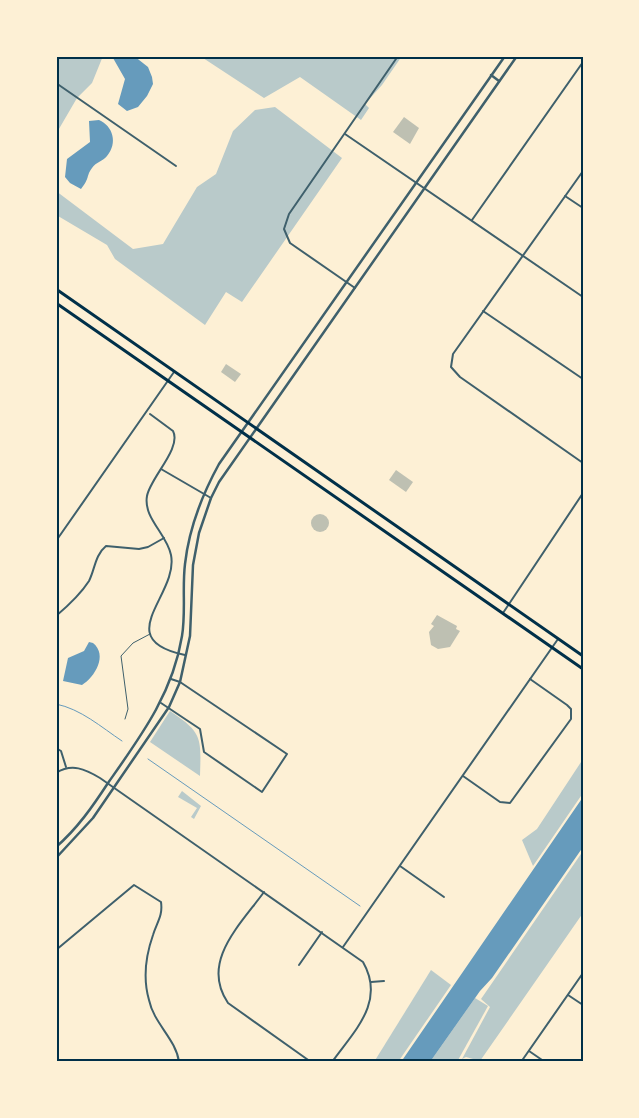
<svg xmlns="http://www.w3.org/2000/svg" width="639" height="1118" font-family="Barlow,sans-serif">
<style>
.green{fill:#b9caca}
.water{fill:#669bbc}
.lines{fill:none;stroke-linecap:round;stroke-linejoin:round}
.stream{stroke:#669bbc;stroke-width:1}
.building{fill:#bec0b2}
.service{stroke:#3f606c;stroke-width:1}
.minor{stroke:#3f606c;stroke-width:2}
.tertiary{stroke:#3f606c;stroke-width:2.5}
.secondary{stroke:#003049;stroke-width:3}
.neatline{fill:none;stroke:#003049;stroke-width:2}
</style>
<rect width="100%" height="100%" fill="#fdf0d5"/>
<g class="green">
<path d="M56 56H103L92 83 77 98 56 134Z"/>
<path d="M200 56H402L382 85 365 104 369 108 361 120 300 77 264 98Z"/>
<path d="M275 107 342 158 242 302 226 292 205 325 115 259 107 245 58 216 56 218V191L133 249 163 244 197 187 216 174 233 131 255 110Z"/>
<path d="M170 711C203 733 201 738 200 776L150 742Z"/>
<path d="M583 759V793L533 866 522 840 537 829Z"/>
<path d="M182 791 201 806 194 819 191 817 197 808 178 797Z"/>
<path d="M583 851V913L480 1061 466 1057 462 1059 490 1007 481 999Z"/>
<path d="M431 970 451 985 398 1062H374Z"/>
<path d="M475 998 488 1006 457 1062H430Z"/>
</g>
<g class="water">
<path d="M117 56H134L148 67 152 77 153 84 147 96 138 107 127 111 118 104 125 79 113 58Z"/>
<path d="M99 120C113 126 118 143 107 156 103 161 96 162 92 168 86 176 90 178 81 189L70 183 65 177 67 159 90 142 89 121Z"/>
<path d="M89 642 93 643C108 655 95 677 82 685L63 681 68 658 84 651Z"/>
<path d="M583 797V847L492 978 480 991 430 1062H401Z"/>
</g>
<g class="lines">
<g class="stream">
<path d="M56 704C81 709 101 727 122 741"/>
<path d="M148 759 360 906"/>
</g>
</g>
<g class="building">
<path d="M404 117 419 128 410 144 393 132Z"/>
<path d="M226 364 241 374 235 382 221 372Z"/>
<path d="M396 470 413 482 406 492 389 480Z"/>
<circle cx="320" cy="523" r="9"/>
<path d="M437 615 457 626 456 629 460 631 450 647 438 649 431 645 429 632 434 626 431 624Z"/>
</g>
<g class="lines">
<path class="service" d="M125 719 128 709 121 656 133 643 150 634"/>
<g class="minor">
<path d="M56 83 176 166"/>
<path d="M345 134 583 297"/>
<path d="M583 171 453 354 451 367 460 377 583 463"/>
<path d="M565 196 583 208"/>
<path d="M472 220 583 62"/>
<path d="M355 288 290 243 284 229 289 214 398 56"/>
<path d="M483 311 583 379"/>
<path d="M150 414 173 431C182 448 150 478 147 496 143 518 167 534 171 555 179 595 109 639 185 655"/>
<path d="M161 469 211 498"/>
<path d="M56 541 174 372"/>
<path d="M503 613 583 493"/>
<path d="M56 616C69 605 80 595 89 581 95 569 95 555 106 546L139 549 148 547 164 538"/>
<path d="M56 647V655"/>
<path d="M161 703 200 729 204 752 262 792 287 754 180 682 171 679"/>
<path d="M56 748 61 751 66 767"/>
<path d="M56 773C72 763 85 769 100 778L363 962C386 1002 354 1031 332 1062"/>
<path d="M463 776 500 802 510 803 571 719V709L567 705 530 679"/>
<path d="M400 866 444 897"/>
<path d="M264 892C240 925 200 962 228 1003L311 1062"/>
<path d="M343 947 558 639"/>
<path d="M56 950 134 885 161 902C163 916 157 922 153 935 146 955 143 979 149 1000 154 1024 176 1039 179 1062"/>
<path d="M299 965 322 932"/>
<path d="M371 982 384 981"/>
<path d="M568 995 583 1005"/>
<path d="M529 1051 545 1062"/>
<path d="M521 1062 583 973"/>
</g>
<g class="tertiary">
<path d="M491 75 499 81"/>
<path d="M56 847C77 829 93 806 108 783 141 736 173 693 182 636 186 612 182 588 185 564 189 528 202 495 219 464L505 56"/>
<path d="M56 858 93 818 169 707 180 682 190 636 193 565 199 533 211 498 219 482 517 56"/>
</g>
<g class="secondary">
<path d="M56 289 583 656"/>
<path d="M56 303 583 669"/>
</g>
</g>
<rect width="639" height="1118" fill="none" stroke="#fdf0d5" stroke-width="115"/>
<rect x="58" y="58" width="524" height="1002" class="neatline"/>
</svg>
